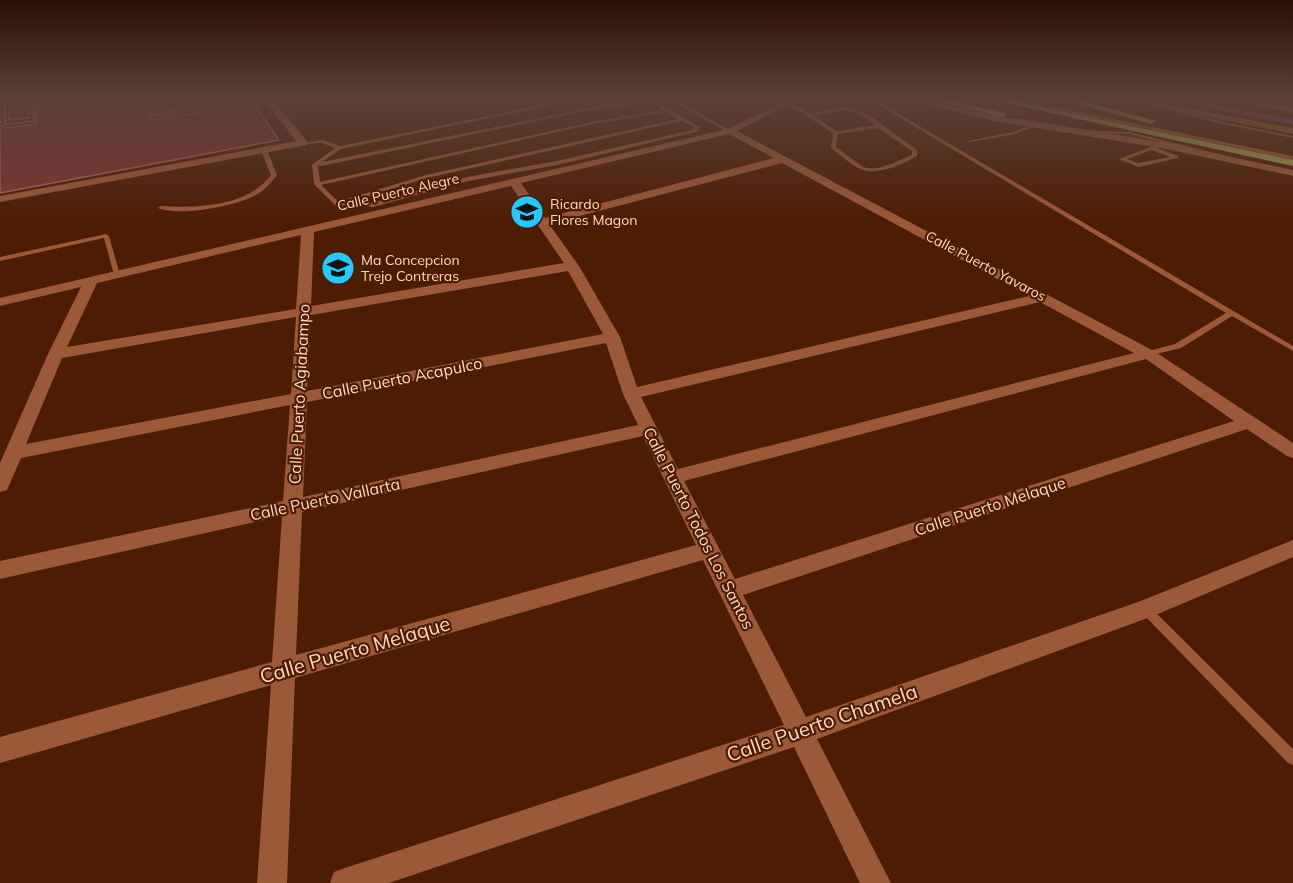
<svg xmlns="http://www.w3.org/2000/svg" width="1293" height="883" font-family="Mulish,sans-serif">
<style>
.green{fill:#833863}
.building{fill:#7b342e;stroke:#ae625a;stroke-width:1.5}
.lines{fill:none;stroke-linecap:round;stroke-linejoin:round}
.lane{fill:#9c5937;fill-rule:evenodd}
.street{fill:#9c5937;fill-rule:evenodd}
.secondary{fill:#9c5937;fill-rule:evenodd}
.highway{fill:#a4a14e;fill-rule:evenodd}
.labels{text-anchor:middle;stroke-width:4.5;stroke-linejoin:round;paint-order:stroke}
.far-street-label{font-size:14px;fill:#fdd6c4;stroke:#4c1d02}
.far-poi-label{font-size:14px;fill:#fdd6c4;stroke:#4c1d02;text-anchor:start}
.street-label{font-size:16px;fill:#fdd6c4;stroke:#4c1d02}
.near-street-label{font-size:20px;fill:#fdd6c4;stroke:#4c1d02}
</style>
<rect width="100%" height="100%" fill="#4c1d02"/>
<path class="green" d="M1159 98H1178L1293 119V125Z"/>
<g class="building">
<path d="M49 98H221L196 106 148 116 152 120 199 112 236 98H250L279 140 0 193V108L1 125 4 128 36 124 38 103Z"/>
<path d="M30 104V118L9 120V107Z"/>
</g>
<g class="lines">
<g class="lane">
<path d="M3 98H7V103L32 98H47L36 101V122L5 126 3 125V106H0V104L3 103ZM32 101V120L7 123V105Z"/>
<path d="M228 98H234L198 110 152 118 150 117 197 108Z"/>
<path d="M577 98H586L341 149 322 162 594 107 648 101 644 98C655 98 690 121 700 128L696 132 557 165 468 181 373 207 335 205 314 184 312 165 335 148 322 143 303 144 301 143 323 140 340 146ZM652 103 663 110 592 122 320 182 318 166 319 165 321 166 594 109ZM667 112 678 119 426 175 340 201 339 202 321 185 592 124ZM682 121 695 128 692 130 557 161 467 177 373 203H346L427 178Z"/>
<path d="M666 98H671L732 131 728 132Z"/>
<path d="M867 98H872L1293 346V351L1232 316 1181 348 1148 356H1145L1144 354 1145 352 1175 344 1226 313Z"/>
<path d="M1003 98H1011L1293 156V160Z"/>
<path d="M790 102 810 114 839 107 856 109 872 117 917 150V156C902 165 874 177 858 168 849 163 840 155 831 148L833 133 788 104ZM847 110 860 114 875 125 837 131 813 116ZM878 128 912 151V155C896 161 880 172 863 167L836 147 838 134Z"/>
<path d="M1167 107 1223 122 1293 136V138L1223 124 1165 109Z"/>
<path d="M1033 124H1035V126L1016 134 970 142 968 141 1013 132Z"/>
<path d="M1083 130 1129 132 1235 158 1232 160 1129 134 1081 132V131Z"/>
<path d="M1161 143 1164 145 1157 148 1178 156V158L1138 167 1119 159ZM1152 150 1170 157 1138 163 1127 159Z"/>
<path d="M264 148 267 150 277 175C271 183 265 190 256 195 237 206 178 217 158 208L161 206C198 208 247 207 271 175L261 150Z"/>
<path d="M106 234 109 236 120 275 119 276 117 277 114 275 104 238 0 261V257Z"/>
<path d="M1145 604 1149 606 1293 749V765L1288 763 1141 612 1139 609 1141 606Z"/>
</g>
<g class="street">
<path d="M791 98H802L737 131 1154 351 1293 443V458L1287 456 1247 429 743 595 806 717 1138 602 1293 540V557L1153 616 817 739 891 883H860L794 747 389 883H330L334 872 345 868 784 725 703 560 295 678 287 883H257L271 685 0 763V737L272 662 282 516 0 579V561L283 501 290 405 21 458 7 490 0 492V463L48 354 81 287 0 306V298L727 129ZM729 134 774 158 545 218 521 183ZM782 163 1029 296 637 387 620 337 579 266 549 224ZM511 186 564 263 311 306 314 232ZM301 235 296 309 67 347 97 283ZM568 271 603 334 307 391 311 315ZM1040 302 1134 353 678 469 641 397ZM296 317 291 394 26 444 62 358ZM606 343 623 394 638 425 303 497 307 402ZM1146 359 1234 421 735 579 684 481ZM643 436 696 545 296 655 302 512Z"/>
<path d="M904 98H919L994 115 1161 142 1293 170V176L1161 148 994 121Z"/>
<path d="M1115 98H1133L1293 128V134Z"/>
<path d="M1223 98H1242L1293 107V113Z"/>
</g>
<path class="secondary" d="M263 98H272L307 141V145L0 202V196L296 141Z"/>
<g class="highway">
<path d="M925 98H941L1008 114 1003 117Z"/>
<path d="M983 98H1000L1293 160V166Z"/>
<path d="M1058 98H1072L1156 121 1151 124Z"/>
</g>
</g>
<linearGradient id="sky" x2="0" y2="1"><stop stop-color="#2a1001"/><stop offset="0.44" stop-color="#5b4039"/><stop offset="1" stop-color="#5b4039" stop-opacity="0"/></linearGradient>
<rect width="1293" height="222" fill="url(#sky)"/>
<defs>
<symbol id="school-disc" viewBox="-11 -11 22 22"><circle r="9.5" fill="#24c9fe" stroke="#4c1d02"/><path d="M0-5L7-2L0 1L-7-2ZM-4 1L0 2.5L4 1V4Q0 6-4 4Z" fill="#111"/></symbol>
</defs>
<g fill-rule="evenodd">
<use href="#school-disc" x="508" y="193" width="38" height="38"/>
<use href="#school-disc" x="319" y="249" width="38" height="38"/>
</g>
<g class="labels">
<g class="far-street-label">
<text transform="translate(398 192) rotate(-13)" y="5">Calle Puerto Alegre</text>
<text transform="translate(986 266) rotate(28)" y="5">Calle Puerto Yavaros</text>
</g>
<g class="far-poi-label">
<text x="550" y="209">Ricardo<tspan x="550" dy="16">Flores Magon</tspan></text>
<text x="361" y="265">Ma Concepcion<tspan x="361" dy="16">Trejo Contreras</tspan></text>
</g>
<g class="street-label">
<text transform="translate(402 378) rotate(-11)" y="6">Calle Puerto Acapulco</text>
<text transform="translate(299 394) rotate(-87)" y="6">Calle Puerto Agiabampo</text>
<text transform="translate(325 499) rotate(-12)" y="6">Calle Puerto Vallarta</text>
<text transform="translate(990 506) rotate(-18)" y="6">Calle Puerto Melaque</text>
<text transform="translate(699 528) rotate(63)" y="6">Calle Puerto Todos Los Santos</text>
</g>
<g class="near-street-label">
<text transform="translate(355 650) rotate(-16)" y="7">Calle Puerto Melaque</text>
<text transform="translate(822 723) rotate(-19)" y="7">Calle Puerto Chamela</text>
</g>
</g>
</svg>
